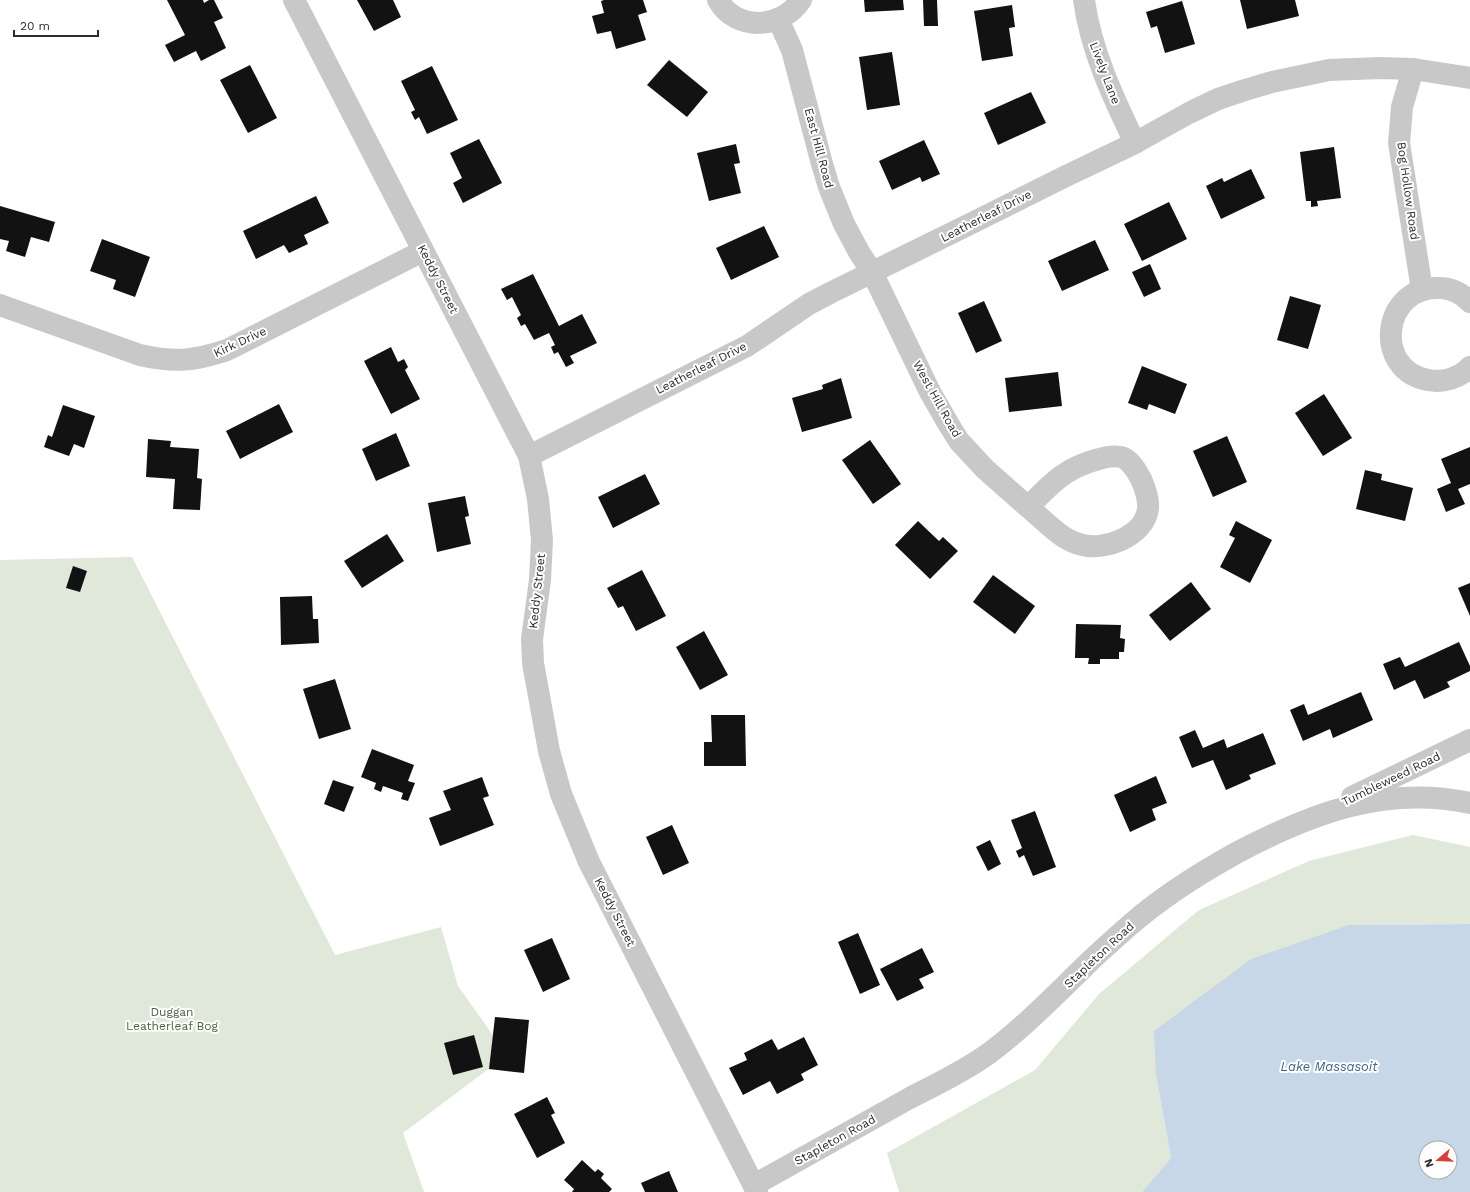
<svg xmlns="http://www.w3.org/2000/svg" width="1470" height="1192" font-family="'Work Sans',sans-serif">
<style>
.green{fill:#e0e8da}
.water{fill:#c7d7e7;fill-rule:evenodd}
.building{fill:#121212}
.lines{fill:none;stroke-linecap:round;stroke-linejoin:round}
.minor{stroke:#c8c8c8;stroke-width:22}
.labels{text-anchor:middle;stroke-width:4;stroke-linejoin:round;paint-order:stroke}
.street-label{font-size:12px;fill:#2b2b2b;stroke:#fff}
.park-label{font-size:12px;fill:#4b633d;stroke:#fff}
.water-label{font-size:13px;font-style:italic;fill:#416486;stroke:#fff}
</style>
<rect width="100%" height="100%" fill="#fff"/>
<g class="green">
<path d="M132 557 335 955 441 927 458 986 507 1055 403 1133 424 1192H0V560Z"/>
<path d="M1413 835 1470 847V924L1349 925 1156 1075 1171 1158 1142 1192H899L887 1153 1035 1070 1099 994 1199 910 1309 861Z"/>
</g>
<path class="water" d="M1470 924V1192H1142L1171 1158 1156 1075 1154 1031 1251 959 1349 925ZM1426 1148H1450V1172H1426Z"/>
<g class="building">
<path d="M167 0H203L204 3 209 0H214L223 18 214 22 226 48 201 61 196 51 174 62 165 45 185 35Z"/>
<path d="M357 0H393L401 17 374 31Z"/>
<path d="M604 0H643L647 12 638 15 646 40 616 49 611 31 597 34 592 16 604 13 601 1Z"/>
<path d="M864 0H903L904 10 865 12Z"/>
<path d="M923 0H937L938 26H924Z"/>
<path d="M1240 0H1295L1299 16 1247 29Z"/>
<path d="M1182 1 1195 44 1165 53 1157 26 1151 28 1146 12Z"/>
<path d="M1012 5 1015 27 1009 28 1013 56 982 61 974 11Z"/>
<path d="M892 52 900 105 867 110 859 57Z"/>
<path d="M669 60 708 92 687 117 647 85Z"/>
<path d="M250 65 277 118 248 133 220 80Z"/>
<path d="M432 66 458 120 427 134 419 117 415 120 411 112 415 110 401 81Z"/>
<path d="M1031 92 1046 123 998 145 984 113Z"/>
<path d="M479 139 502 183 463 203 453 183 462 178 450 153Z"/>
<path d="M924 140 940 174 922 182 920 177 892 190 879 161Z"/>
<path d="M736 144 740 163 734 164 741 193 709 201 697 153Z"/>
<path d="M1334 147 1341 198 1317 201 1318 206 1311 207V201H1306L1300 152Z"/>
<path d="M1251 169 1265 198 1221 219 1206 186 1222 178 1224 182Z"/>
<path d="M316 196 329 223 304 235 308 244 289 253 284 245 256 259 243 231Z"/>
<path d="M1169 202 1187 239 1142 261 1124 224Z"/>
<path d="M0 206 55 222 49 242 31 237 25 257 6 251 9 241 0 239Z"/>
<path d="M764 226 779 257 731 280 716 248Z"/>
<path d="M102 239 150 257 135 297 113 289 116 280 90 271Z"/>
<path d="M1095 240 1109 270 1062 291 1048 261Z"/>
<path d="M1150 264 1161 289 1144 297 1132 272Z"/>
<path d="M533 274 559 326 582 314 597 343 570 356 574 363 566 367 558 352 554 354 551 347 555 345 549 333 534 340 525 324 521 326 517 318 521 315 512 297 507 300 501 289Z"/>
<path d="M1290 296 1321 305 1308 349 1277 340Z"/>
<path d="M984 301 1002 341 976 353 958 313Z"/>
<path d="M391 347 398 362 404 359 408 367 405 370 420 399 391 414 364 361Z"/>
<path d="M1142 366 1187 384 1175 414 1149 404 1147 410 1128 403Z"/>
<path d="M1058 372 1062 406 1009 412 1005 378Z"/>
<path d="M841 378 852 418 802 432 792 398 823 389 822 385Z"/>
<path d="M1324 394 1352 438 1323 456 1295 413Z"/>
<path d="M279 404 293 432 240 459 226 431Z"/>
<path d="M63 405 95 416 84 448 74 444 69 456 44 447 48 435 52 437Z"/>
<path d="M396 433 410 466 376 481 362 449Z"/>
<path d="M1227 436 1247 482 1213 497 1193 451Z"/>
<path d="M148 439 171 441 170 447 199 449 197 478 202 479 200 510 173 509 175 479 146 477Z"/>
<path d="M870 440 901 484 873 504 842 460Z"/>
<path d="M1470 447V484L1458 489 1465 504 1446 512 1437 489 1451 483 1441 459Z"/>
<path d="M1365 470 1382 474 1381 480 1413 488 1405 521 1356 509Z"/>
<path d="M645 474 660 504 613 528 598 497Z"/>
<path d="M465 496 469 516 465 517 471 544 437 552 428 503Z"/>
<path d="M918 521 939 541 943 537 958 551 930 579 895 545Z"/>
<path d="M1236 521 1272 540 1250 583 1220 567 1235 538 1229 535Z"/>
<path d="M387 534 404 561 362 588 344 561Z"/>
<path d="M73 566 87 571 80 592 66 588Z"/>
<path d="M642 570 666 616 636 631 623 606 618 608 607 588Z"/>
<path d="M993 575 1035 606 1015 634 973 602Z"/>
<path d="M1191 582 1211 609 1170 641 1149 615Z"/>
<path d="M1470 583V616L1458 588Z"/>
<path d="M312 596 313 619H318L319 643 281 645 280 597Z"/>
<path d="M1076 624 1121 625 1120 638 1125 639 1124 652H1119V659H1100V664H1088L1089 658H1075Z"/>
<path d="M704 631 728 675 700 690 676 647Z"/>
<path d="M1459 642 1470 666V671L1447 682 1450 687 1424 699 1415 680 1394 690 1383 664 1400 657 1405 667Z"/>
<path d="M335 679 351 729 319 739 303 689Z"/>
<path d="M1361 692 1373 720 1333 738 1330 729 1303 741 1290 710 1304 704 1308 715Z"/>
<path d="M711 715H745L746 766H704V742H712Z"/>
<path d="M1195 730 1203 748 1224 739 1227 748 1263 733 1276 764 1249 775 1251 779 1226 790 1213 760 1192 768 1179 737Z"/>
<path d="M372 749 414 765 408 781 415 783 408 801 401 799 403 793 383 786 381 792 374 789 376 783 361 777Z"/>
<path d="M1156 776 1167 803 1152 809 1156 820 1130 832 1114 795Z"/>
<path d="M482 777 489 796 483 798 494 825 440 846 429 818 451 810 443 791Z"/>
<path d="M333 780 354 787 344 812 324 804Z"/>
<path d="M1035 811 1056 867 1033 876 1024 855 1019 858 1016 851 1022 848 1011 820Z"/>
<path d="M672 825 689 863 663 875 646 837Z"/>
<path d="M990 840 1001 864 988 871 976 847Z"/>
<path d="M858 933 880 985 860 994 838 942Z"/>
<path d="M552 938 570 979 543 992 524 950Z"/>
<path d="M922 948 934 972 919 979 924 988 897 1001 880 969Z"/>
<path d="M495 1017 529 1020 524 1073 489 1069Z"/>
<path d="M474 1035 483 1067 453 1075 444 1043Z"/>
<path d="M804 1037 818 1065 801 1074 804 1080 777 1094 770 1081 743 1095 729 1068 747 1060 744 1053 772 1039 778 1050Z"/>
<path d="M547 1097 555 1113 551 1115 565 1143 537 1158 514 1114Z"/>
<path d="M582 1160 595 1172 598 1169 604 1174 601 1178 612 1189 609 1192H572L574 1189 564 1180Z"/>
<path d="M669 1171 678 1192H645L641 1183Z"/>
</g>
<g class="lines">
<g class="minor">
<path d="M294 0 529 456 538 499 542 540 540 580 532 639 533 663 549 751 561 794 589 862 757 1192"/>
<path d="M718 0C736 32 782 29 801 0"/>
<path d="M1084 0C1091 51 1113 97 1135 143"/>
<path d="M778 19 792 50 822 164 829 187 844 224 859 252 872 272 930 392 949 425 959 441 985 469 1028 507C1040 496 1051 482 1066 473 1078 465 1111 452 1124 458 1132 462 1137 472 1141 479 1145 488 1149 499 1148 509 1144 537 1103 552 1079 544 1060 539 1043 519 1028 507"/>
<path d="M1413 69 1402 107 1399 143 1422 290"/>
<path d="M1470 302C1463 294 1451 288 1440 288 1382 285 1372 370 1428 380 1443 383 1460 378 1470 367"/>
<path d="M0 305 140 355C175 363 194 361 227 350L423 251"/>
<path d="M529 456 747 346 809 304 830 293 976 221 1064 177 1133 144 1189 113 1218 99 1245 90 1272 82 1329 70 1380 68 1413 69 1470 78"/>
<path d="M1352 797 1470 740"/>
<path d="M754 1185C805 1156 857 1128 908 1099 935 1085 963 1072 988 1054 1022 1029 1051 999 1081 970 1097 954 1114 939 1130 925 1163 896 1200 873 1238 852 1312 813 1386 785 1470 803"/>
</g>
</g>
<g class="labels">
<g class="street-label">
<text transform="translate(1105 73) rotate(69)" y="4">Lively Lane</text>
<text transform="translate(819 148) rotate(75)" y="4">East Hill Road</text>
<text transform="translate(1408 191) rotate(82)" y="4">Bog Hollow Road</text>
<text transform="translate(986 216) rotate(-27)" y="4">Leatherleaf Drive</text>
<text transform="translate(438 279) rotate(63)" y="4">Keddy Street</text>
<text transform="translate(240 342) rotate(-25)" y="4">Kirk Drive</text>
<text transform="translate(701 368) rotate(-27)" y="4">Leatherleaf Drive</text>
<text transform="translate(937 399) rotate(61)" y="4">West Hill Road</text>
<text transform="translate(537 591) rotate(-84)" y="4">Keddy Street</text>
<text transform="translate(1391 779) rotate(-26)" y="4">Tumbleweed Road</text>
<text transform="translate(615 912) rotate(63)" y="4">Keddy Street</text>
<text transform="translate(1099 955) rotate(-43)" y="4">Stapleton Road</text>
<text transform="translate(835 1140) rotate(-29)" y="4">Stapleton Road</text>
</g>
<g class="park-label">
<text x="172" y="1016">Duggan<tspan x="172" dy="14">Leatherleaf Bog</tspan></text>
</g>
<g class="water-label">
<text x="1329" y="1071">Lake Massasoit</text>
</g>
</g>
<g transform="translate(1438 1160) rotate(251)"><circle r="19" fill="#ffffff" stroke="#aaaaaa"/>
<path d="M0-3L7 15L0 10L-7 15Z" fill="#d6403a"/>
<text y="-6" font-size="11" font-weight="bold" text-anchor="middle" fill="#2b2b2b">N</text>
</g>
<path d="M14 30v6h84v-6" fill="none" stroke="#2b2b2b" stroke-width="2"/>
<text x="20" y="30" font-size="12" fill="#2b2b2b" stroke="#ffffff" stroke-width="3" paint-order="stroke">20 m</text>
</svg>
